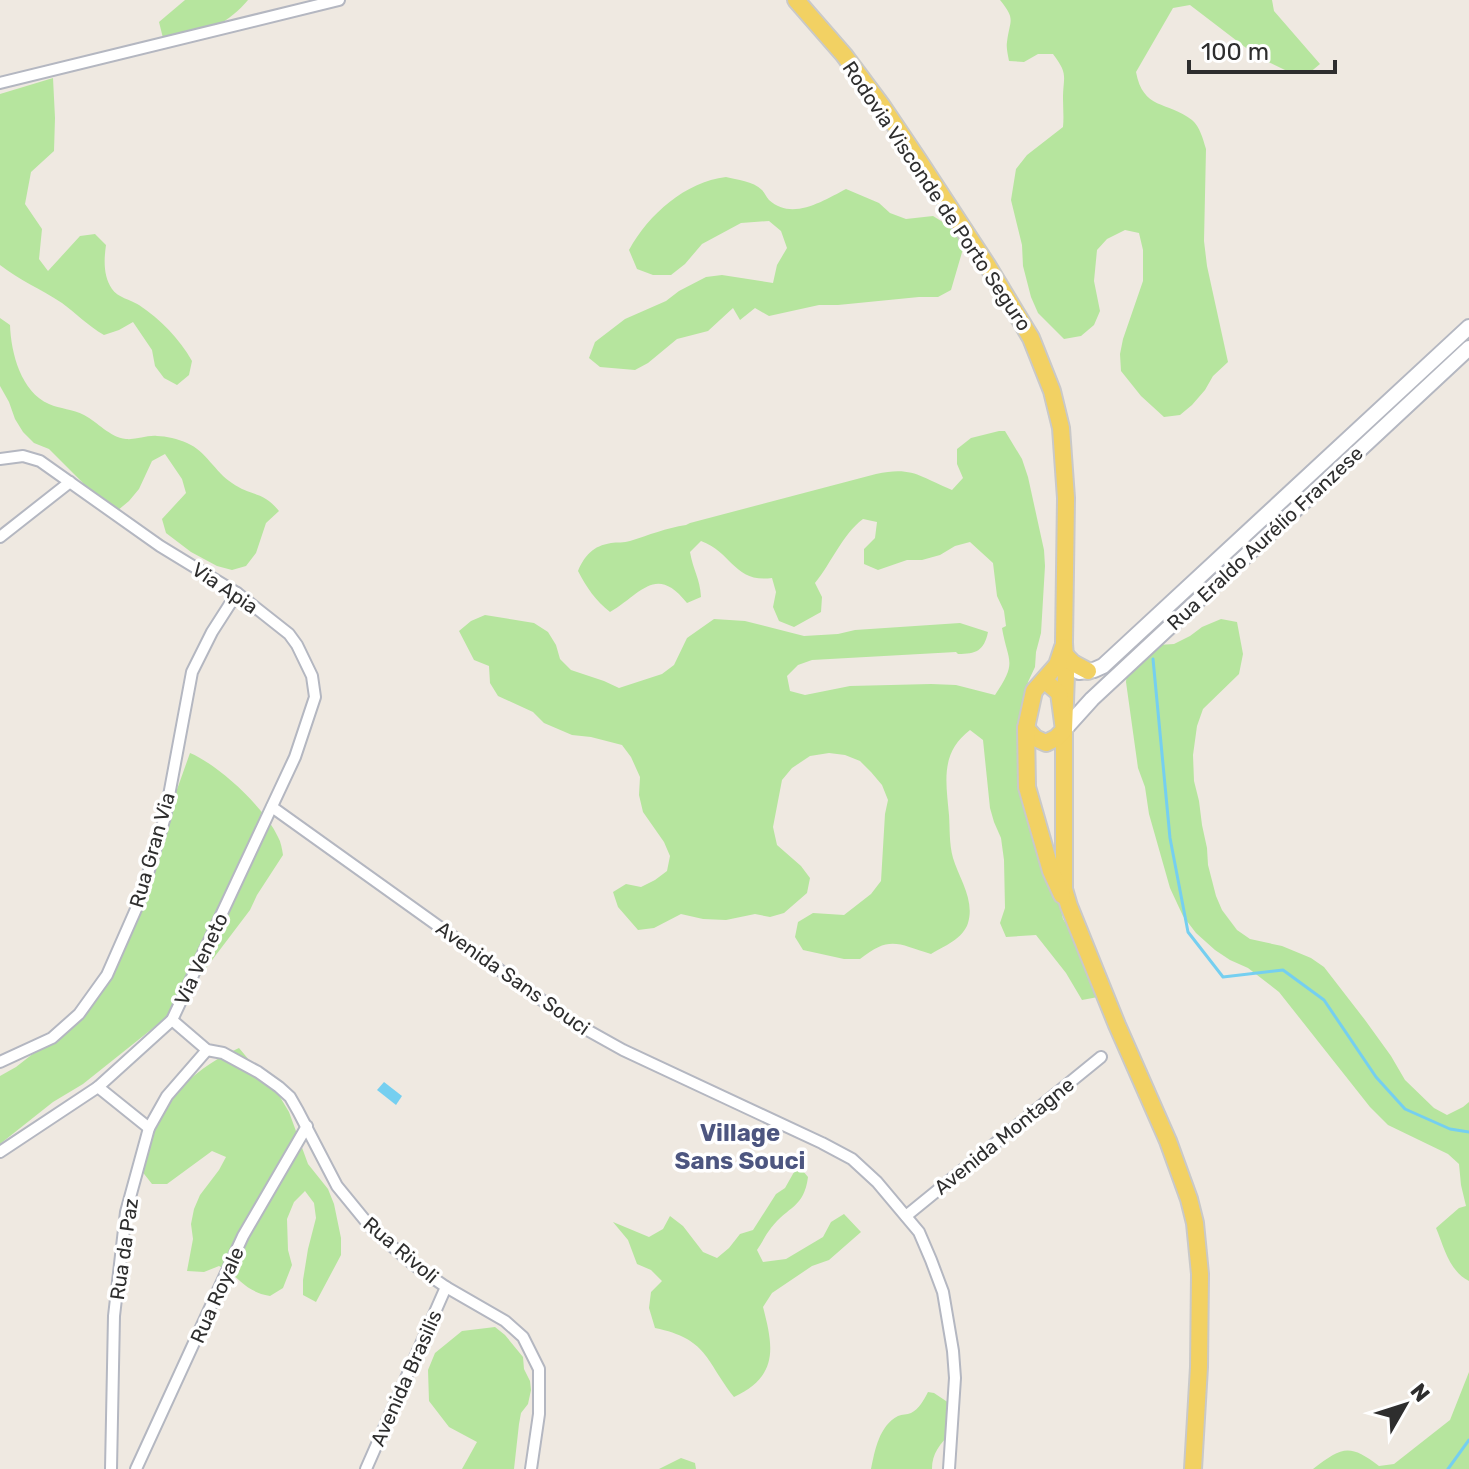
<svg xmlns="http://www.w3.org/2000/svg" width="1469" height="1469" font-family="Rubik,sans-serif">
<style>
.green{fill:#b6e59e}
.water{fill:#75cff0}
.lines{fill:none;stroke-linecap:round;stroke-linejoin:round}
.stream{stroke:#75cff0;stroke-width:3}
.street-casing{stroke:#b4b7c1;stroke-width:14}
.secondary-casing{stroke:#b4b7c1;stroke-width:18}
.primary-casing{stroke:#c9c9c9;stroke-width:20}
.street{stroke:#fff;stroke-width:10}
.secondary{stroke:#fff;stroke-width:14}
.primary{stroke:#f2d163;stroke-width:16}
.labels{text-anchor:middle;stroke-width:7;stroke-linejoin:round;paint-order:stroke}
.street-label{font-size:20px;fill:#2e2e2e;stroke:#fff}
.quarter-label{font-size:24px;font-weight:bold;fill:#4d5680;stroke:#fff}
</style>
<rect width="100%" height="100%" fill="#efe9e1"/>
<g class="green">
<path d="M185 0H248C231 21 204 34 179 45L163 38 159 22Z"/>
<path d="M1000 0H1272L1274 11 1320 64 1308 74 1285 70 1258 57 1190 5 1173 8 1136 72C1143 110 1167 101 1192 120 1200 127 1203 139 1206 149L1204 241 1207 266 1228 362 1213 376 1205 390 1192 405 1180 415 1164 417 1141 396 1121 371 1120 354 1123 339 1143 281V250L1139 233 1125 230 1107 239 1097 250 1094 281 1100 311 1094 325 1081 336 1064 339 1038 313 1031 297 1023 266 1022 245 1011 200 1016 169 1027 155 1063 127C1064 117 1063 108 1063 99 1063 76 1069 75 1053 54H1038L1024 62 1009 61C1008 55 1006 48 1007 42 1010 19 1016 20 1000 0Z"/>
<path d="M53 78 55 118 54 151 31 172 25 204 42 229 39 259 48 271 80 236 95 234 106 245C104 259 103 276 112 289 117 297 131 300 139 305 161 320 179 338 192 361L189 375 177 385 164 378 155 366 152 350 133 322 119 330 104 335C88 326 76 313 62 303 41 289 19 280 0 265V94Z"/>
<path d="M726 177C737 180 753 181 762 190 765 193 766 197 769 200 792 221 823 201 846 189L879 203 890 213 906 219 933 216 946 224 965 242 951 290 938 297H919L838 305H819L769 316 755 308 740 320 733 308 708 331 677 339 648 363 635 370 600 367 589 358 595 342 625 319 666 301 679 291 706 277 722 275 773 283 777 265 787 248 781 231 769 221 741 223 702 244 685 264 671 275H653L637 269 629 250C649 214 685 182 726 177Z"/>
<path d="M0 318 10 325C11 353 21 392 49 404 60 409 73 409 84 415 98 422 109 437 126 439 136 440 147 435 157 436 166 436 178 439 187 443 206 451 215 472 232 483 250 496 263 491 279 511L266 523 256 553 246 566 232 570 217 566 191 552 166 533 162 519 186 493 182 479 165 454 152 461 139 489 129 501 117 511 102 508 82 482 49 449 34 443 23 432 15 419 9 402 0 386Z"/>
<path d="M999 431H1005L1022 459 1028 477 1044 550 1045 566 1041 633 1036 652 1035 667 1028 682 1025 700 1026 755 1063 919 1077 940 1098 997 1082 1000 1066 973 1036 935 1006 937 1000 923 1005 908 1004 860 1001 838 994 822 990 808 983 740 970 730C940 753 946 781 949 815 950 829 949 843 953 858 959 878 975 900 968 923 963 939 944 946 931 954 898 944 890 935 860 959H844L803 950 795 937 798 922 813 913 844 915 871 894 881 881 885 814 888 800 882 785 871 772 860 761 845 755 829 753 810 756 792 768 782 780 773 827 777 845 801 866 810 878 807 893 784 913 770 917 755 914 726 920 703 919 681 914 654 928 638 930 618 907 613 892 626 884 641 887 655 880 667 871 670 856 664 842 643 812 639 795 640 777 631 757 622 745 591 737 572 735 544 723 533 712 498 696 490 683 489 666 474 660 459 631 471 621 485 615 534 623 548 632 556 645 560 659 571 670 604 681 619 688 662 674 674 665 687 638 714 619 745 621 804 636 838 634 855 630 960 623 988 632C984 651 976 654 958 654L956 652 812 660 798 665 787 676 790 691 805 695 850 686 931 684 956 685 995 695C1018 661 1008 663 1002 628L1006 626 1004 611 997 596 993 563 970 542 955 546 940 555 922 560H907L878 570 864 564V549L875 538 877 522 863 519C842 535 832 562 815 583L822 597 821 612 794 627 779 621 773 607 776 592 772 578C734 583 733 553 701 541L690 552C693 570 700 578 701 597L687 603C656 564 642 593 610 612 595 600 587 588 578 571 585 555 593 546 611 543 617 542 624 543 630 541 649 535 666 528 686 525L690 523 876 474C913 466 920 477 952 490L963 478 957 464V449L971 438Z"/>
<path d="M1221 619 1237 622 1243 654 1239 674 1203 709 1197 726 1193 755 1194 781 1199 801 1202 825 1207 848 1208 865 1216 896 1222 910 1237 930 1250 939 1282 946 1311 958 1324 967 1365 1020 1391 1056 1405 1080 1434 1108 1447 1115 1463 1107 1469 1102V1281C1449 1271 1444 1247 1436 1228L1459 1208 1466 1206 1461 1185 1459 1164 1448 1154 1388 1125 1370 1107 1279 992 1248 968 1230 960 1215 950 1196 933 1183 916 1170 888 1149 814 1145 787 1138 768 1126 682 1128 661 1158 645 1174 644 1190 636 1202 627Z"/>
<path d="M190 753C219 765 265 808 278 837 281 842 282 849 283 855L257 895 250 910 172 1013 83 1084 53 1102 0 1144V1076L16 1067 80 1017 105 975 154 854Z"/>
<path d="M239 1048 280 1097 289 1112 308 1164 328 1189 334 1204 341 1238V1255L316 1302 303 1295V1280L308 1249 316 1218 314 1203 305 1191 294 1202 287 1219 288 1250 292 1265 283 1288 270 1296C243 1291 241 1277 219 1266L204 1272 187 1271 193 1239 191 1224 194 1209 200 1195 219 1170 226 1157 212 1151 167 1184H152L141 1170C142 1160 142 1148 146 1139 162 1098 199 1066 239 1048Z"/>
<path d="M798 1165 808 1177C804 1208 788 1206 771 1228 766 1234 762 1243 757 1250L763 1262 786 1259 823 1237 831 1222 844 1214 861 1232 829 1260 812 1266 772 1293 763 1307C774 1349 778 1376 734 1397 705 1360 708 1339 655 1328L649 1308 651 1292 662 1281 651 1270 637 1264 628 1240 613 1222 649 1237 663 1229 670 1216 683 1226 703 1252 717 1258 729 1248 740 1234 753 1230 776 1194 785 1188Z"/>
<path d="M495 1327 505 1335 523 1357 524 1369 530 1381 531 1390 528 1404 521 1413 519 1424 514 1469H462L477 1442 449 1427 429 1401 428 1370 435 1353 462 1331Z"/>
<path d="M1469 1372V1469H1313C1342 1447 1349 1443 1379 1466L1394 1464 1450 1420Z"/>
<path d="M928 1392 934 1393 949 1403 951 1433C940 1444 932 1453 932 1469H871C875 1450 879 1426 898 1416 902 1414 907 1415 911 1413 919 1409 924 1400 928 1392Z"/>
<path d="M681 1458 695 1463 696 1469H659Z"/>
</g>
<path class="water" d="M384 1082 402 1096 396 1105 377 1090Z"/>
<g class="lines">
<g class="stream">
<path d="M1153 659 1170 838 1188 932 1223 977 1283 970 1324 1000 1376 1077 1405 1109 1450 1129 1469 1132"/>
<path d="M1448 1469 1469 1440"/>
</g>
<defs>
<g id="street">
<path d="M0 83 339 0"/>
<path d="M0 459 23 456 40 461 160 546 237 593 289 634 297 645 312 676 315 697 295 757 172 1020 98 1087 0 1152"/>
<path d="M0 537 70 482"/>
<path d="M272 807 571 1021 623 1050 822 1143 852 1159 877 1182 919 1232 931 1260 943 1292 953 1351 955 1378 949 1469"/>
<path d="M172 1020 207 1050 223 1053 258 1072 279 1087 290 1097 298 1111 337 1186 373 1230 414 1265 446 1287 505 1321 523 1337 539 1369V1414L531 1469"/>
<path d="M0 1062 52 1038 79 1014 107 975 140 900 165 817 192 672 212 632 237 593"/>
<path d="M98 1087 149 1128"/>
<path d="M906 1216 1101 1057"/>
<path d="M111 1469 114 1316 126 1212 149 1128 167 1096 207 1050"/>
<path d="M136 1469 243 1236 307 1126"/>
<path d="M366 1469 446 1287"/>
</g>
<g id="secondary">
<path d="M1079 672 1094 670 1103 666 1469 327"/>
<path d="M1064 730 1092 699 1469 348"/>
</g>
<g id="primary">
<path d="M796 0 844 55 882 106 917 158 987 265 1031 338 1052 391 1061 428 1066 498 1064 643 1066 674 1064 730V889L1069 906 1117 1025 1168 1141 1189 1199 1195 1223 1200 1274 1199 1367 1193 1469"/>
<path d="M1066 656 1073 663 1088 671"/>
<path d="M1026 728 1035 738 1046 743 1056 738 1064 730 1059 693 1045 681"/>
<path d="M1062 895 1051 871 1027 787 1026 728 1034 691 1057 665 1063 647"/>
</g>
</defs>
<use href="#street" class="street-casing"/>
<use href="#secondary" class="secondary-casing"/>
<use href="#primary" class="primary-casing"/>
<use href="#street" class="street"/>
<use href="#secondary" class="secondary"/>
<use href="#primary" class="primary"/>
</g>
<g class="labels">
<g class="street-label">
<text transform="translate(937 196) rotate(56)" y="7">Rodovia Visconde de Porto Seguro</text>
<text transform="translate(1265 538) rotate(-43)" y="7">Rua Eraldo Aurélio Franzese</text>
<text transform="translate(225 588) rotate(34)" y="7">Via Apia</text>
<text transform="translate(152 850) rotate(-74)" y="7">Rua Gran Via</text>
<text transform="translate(201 959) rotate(-65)" y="7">Via Veneto</text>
<text transform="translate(513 978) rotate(35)" y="7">Avenida Sans Souci</text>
<text transform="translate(1004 1136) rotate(-39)" y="7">Avenida Montagne</text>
<text transform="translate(124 1249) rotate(-82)" y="7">Rua da Paz</text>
<text transform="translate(401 1250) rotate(40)" y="7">Rua Rivoli</text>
<text transform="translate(217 1295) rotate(-66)" y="7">Rua Royale</text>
<text transform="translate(406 1378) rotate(-66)" y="7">Avenida Brasilis</text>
</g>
<g class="quarter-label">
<text x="740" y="1141">Village<tspan x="740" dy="28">Sans Souci</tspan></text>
</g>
</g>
<g transform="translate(1405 1405) rotate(51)" stroke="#ffffff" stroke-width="6" paint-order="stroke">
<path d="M0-6L14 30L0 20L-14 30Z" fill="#2e2e2e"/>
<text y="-12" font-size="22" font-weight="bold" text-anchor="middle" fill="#2e2e2e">N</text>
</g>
<path d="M1189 60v12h146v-12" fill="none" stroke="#2e2e2e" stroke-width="4"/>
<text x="1201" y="60" font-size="24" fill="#2e2e2e" stroke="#ffffff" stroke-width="6" paint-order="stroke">100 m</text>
</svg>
